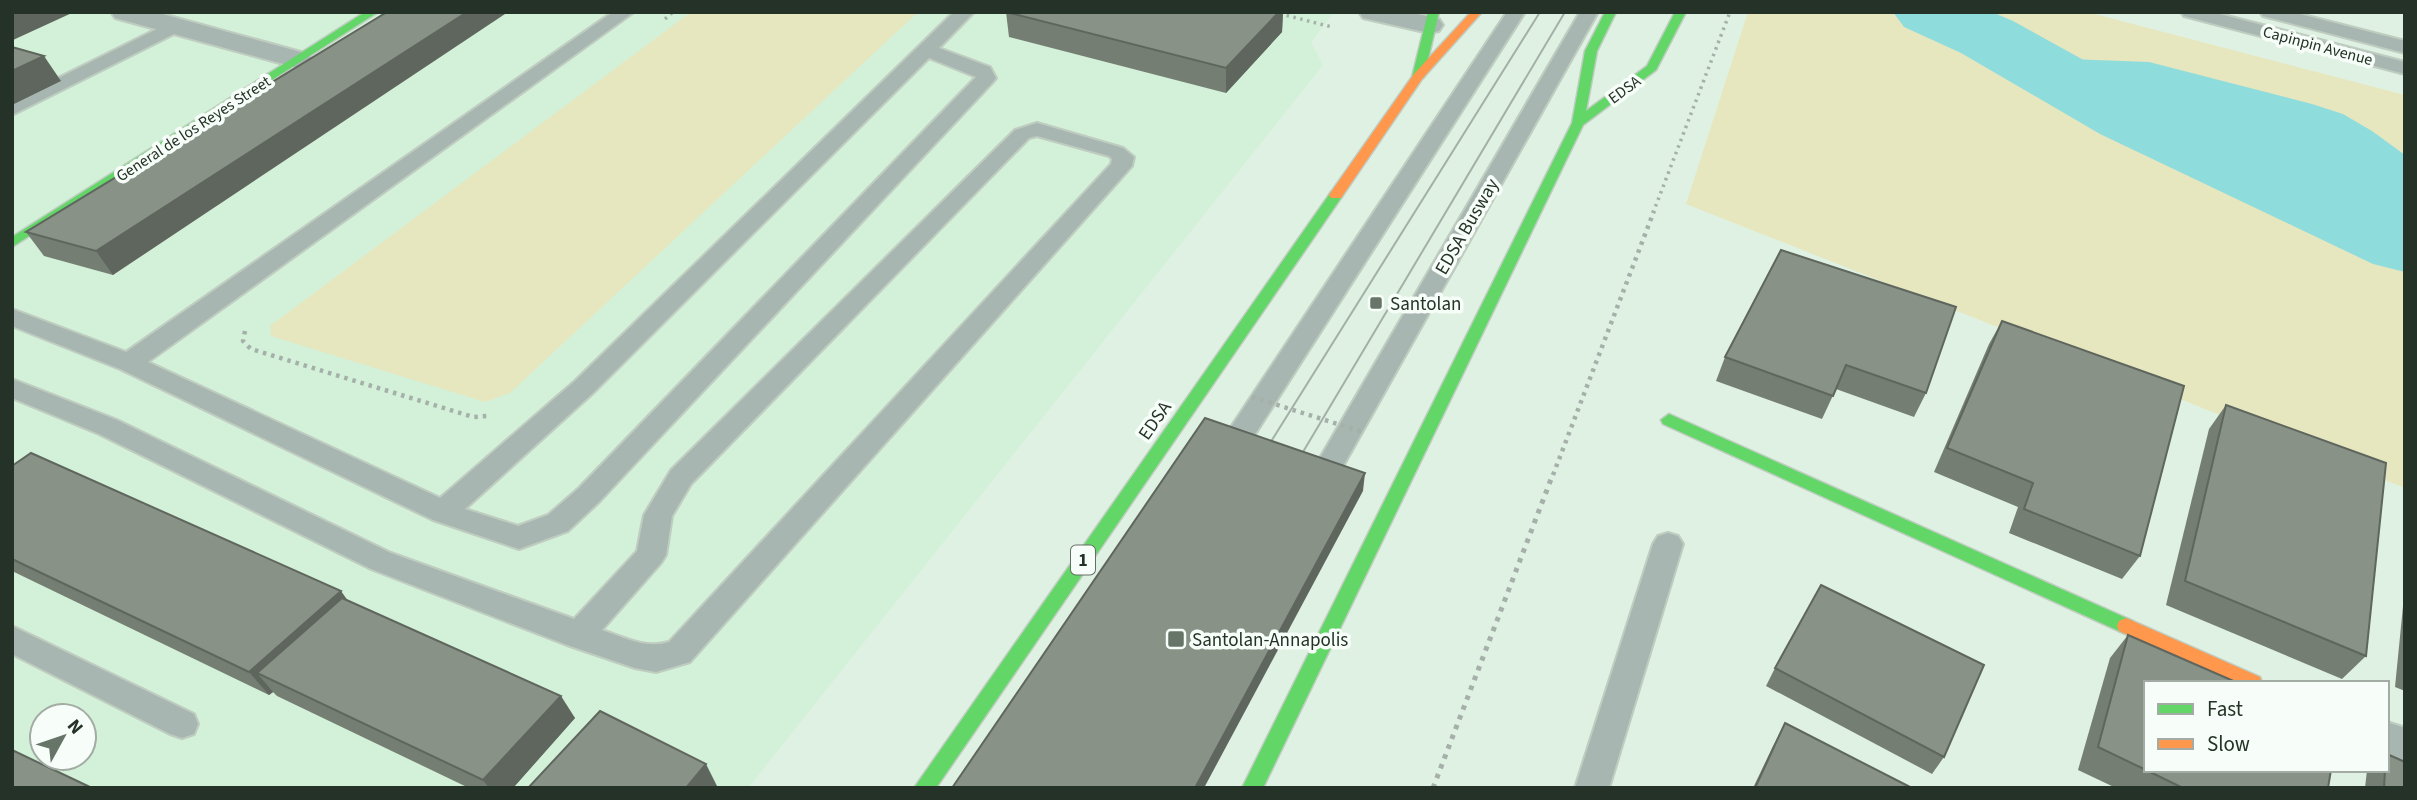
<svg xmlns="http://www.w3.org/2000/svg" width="2417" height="800" font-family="'Source Sans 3',sans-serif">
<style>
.built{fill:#d3f0d8;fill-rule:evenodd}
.green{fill:#e6e7bf}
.water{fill:#8fdcdd}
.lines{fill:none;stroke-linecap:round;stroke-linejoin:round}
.river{fill:#8fdcdd;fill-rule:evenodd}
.lane-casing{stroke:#bfcdc1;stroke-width:4}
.street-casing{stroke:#bfcdc1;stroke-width:4}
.fast-casing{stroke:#bfcdc1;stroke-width:3}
.slow-casing{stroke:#bfcdc1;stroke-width:3}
.path-far2{stroke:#a4b0a9;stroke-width:3.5;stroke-dasharray:2.5 4.5;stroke-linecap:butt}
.path-far1{stroke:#a4b0a9;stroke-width:4.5;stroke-dasharray:3.5 5;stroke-linecap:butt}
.path{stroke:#a4b0a9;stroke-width:5;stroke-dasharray:4.5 6;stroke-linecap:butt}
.lane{fill:#a8b6b1;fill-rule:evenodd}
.street{fill:#a8b6b1;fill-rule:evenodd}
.fast{fill:#63d668;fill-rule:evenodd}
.slow{fill:#ff974d;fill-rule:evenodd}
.tram{stroke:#a3b0a7;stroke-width:2}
.path-bridge{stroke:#a4b0a9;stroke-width:4.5;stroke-dasharray:3.5 5;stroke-linecap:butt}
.wall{fill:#757e73}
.shaded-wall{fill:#5f665e}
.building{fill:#889286;stroke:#5f665e;stroke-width:2}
.poi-dot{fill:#667568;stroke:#f7fdf8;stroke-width:2.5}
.labels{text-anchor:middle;stroke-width:7;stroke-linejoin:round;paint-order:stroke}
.far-street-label{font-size:16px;fill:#253227;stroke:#f7fdf8}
.shield{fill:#f7fdf8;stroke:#646f66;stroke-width:2}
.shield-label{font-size:18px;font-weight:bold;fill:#253227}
.street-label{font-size:19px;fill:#253227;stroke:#f7fdf8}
.poi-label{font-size:19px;fill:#253227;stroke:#f7fdf8;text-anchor:start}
</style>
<rect width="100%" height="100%" fill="#dff1e2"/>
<path class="built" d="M12 12H1334L1311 42 1323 65 748 788H12ZM42 716H84V758H42Z"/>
<g class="green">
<path d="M691 12H918L510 393 485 402 271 336 270 326Z"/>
<path d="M1748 12H2087L2405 95V488L1686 204Z"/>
</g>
<path class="water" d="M2069 59 2149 62 2312 104 2343 114 2372 131 2405 155V237L2116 105 2056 72 2051 61Z"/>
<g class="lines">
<path class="river" d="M1893 12H1992L2013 21 2156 100 2405 210V272L2373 264 2100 134 1961 53 1904 27Z"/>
<defs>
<g id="lane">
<path d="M613 12H634L148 362 440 498 575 381 954 12H974L939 48 990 67 996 78 993 82 599 502 568 531 519 549 433 520 120 369 12 326V309L126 352ZM929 58 976 77 579 488 548 515 518 526 465 509 593 393Z"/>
<path d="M1507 12H1525L1243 453 1233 456 1223 453 1219 446 1223 439Z"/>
<path d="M1580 12H1598L1333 484 1323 487 1313 484 1309 477 1313 470Z"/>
<path d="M2181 12H2212L2405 62V74L2184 16Z"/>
<path d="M2260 12H2292L2405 41V53L2263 16Z"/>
<path d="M175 20 184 26 182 30 12 115V101Z"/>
<path d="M1037 123 1123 148 1134 157 1132 166 690 662 656 672 635 668 567 645 371 569 99 434 12 398V379L117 420 391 553 574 619 637 551 644 515 671 470 1015 130ZM1037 136 1109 156 1112 159 1111 164 669 642C646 649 625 638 602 630L661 563 666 555 672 516 691 484 1029 138Z"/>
<path d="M1668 533 1678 536 1683 544 1609 788H1575L1653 544 1658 536Z"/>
<path d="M12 626 194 714 198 724 194 734 182 738 170 734 12 654Z"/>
</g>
<g id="street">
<path d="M111 12H155L308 54 312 60 308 66 298 68 115 18Z"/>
<path d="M1359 12H1409L1439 19 1443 25 1439 31 1429 33 1363 18Z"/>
<path d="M2387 722 2405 728V773L2387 766Z"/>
</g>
<g id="fast">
<path d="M365 12H378L12 247V237Z"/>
<path d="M1428 12H1439L1424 77 1418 81 1412 77Z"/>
<path d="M1605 12H1616L1597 51 1586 111 1647 66 1675 12H1686L1656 70 1583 125 1263 788H1242L1572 123 1585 51Z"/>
<path d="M1336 191 1343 195 936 788H914L1331 192Z"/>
<path d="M1669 414 2133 621 2135 626 2133 631 2126 634 2119 631 1663 424 1661 420Z"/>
</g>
<g id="slow">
<path d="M1471 12H1482L1422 79 1341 198H1331L1329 195 1414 74Z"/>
<path d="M2126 618 2260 677 2262 683H2233L2119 631 2117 626 2119 621Z"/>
</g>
</defs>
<use href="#lane" class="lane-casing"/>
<use href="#street" class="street-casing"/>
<use href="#fast" class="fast-casing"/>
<use href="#slow" class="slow-casing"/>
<g class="path-far2">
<path d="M1273 12 1332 27"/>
<path d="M665 19 673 12"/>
<path d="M1653 213 1730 12"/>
</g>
<g class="path-far1">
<path d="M245 331 243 341 251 349 473 417 487 416"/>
<path d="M1553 475 1654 211"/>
</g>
<path class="path" d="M1433 788 1553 474"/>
<use href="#lane" class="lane"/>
<use href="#street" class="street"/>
<use href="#fast" class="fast"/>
<use href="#slow" class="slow"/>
<g class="tram">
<path d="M1262 456 1540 12"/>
<path d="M1294 467 1565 12"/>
</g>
<path class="path-bridge" d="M1252 397 1363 432"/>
</g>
<g class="wall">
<path d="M387 12 113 275 44 256 26 232Z"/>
<path d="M1006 12H1283L1282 32 1226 93 1009 37Z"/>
<path d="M1781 250 1926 393 1914 417 1836 389 1822 419 1716 381 1725 357Z"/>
<path d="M2002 321 2140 556 2122 579 2009 533 2018 507 1934 472 1989 344Z"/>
<path d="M2226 405 2366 656 2342 679 2166 605 2209 429Z"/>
<path d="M12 466 347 600 575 718 513 788H469L277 696 273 692 269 695 12 571Z"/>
<path d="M2405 586V691L2395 687Z"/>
<path d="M2128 635 2328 788H2116L2078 770 2110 658Z"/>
<path d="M1775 668 1944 757 1932 774 1766 686Z"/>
<path d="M1785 723 1912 788H1753L1773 746Z"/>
<path d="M2367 770H2387L2405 788H2365Z"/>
</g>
<g class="shaded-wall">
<path d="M12 12H74L13 40 12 44Z"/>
<path d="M467 12H508L113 275 96 251Z"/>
<path d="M1279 12H1283L1282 32 1226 93V68Z"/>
<path d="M44 56 61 81 12 105V71Z"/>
<path d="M1365 473 1363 491 1204 788H1195Z"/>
<path d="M341 591 358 615 257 673 273 692 269 695 249 672Z"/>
<path d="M561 696 575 718 513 788H489L483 780Z"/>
<path d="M706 764 717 786 716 788H686Z"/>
</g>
<g class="building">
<path d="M387 12H467L96 251 26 232Z"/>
<path d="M1006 12H1279L1226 68Z"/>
<path d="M12 47 44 56 12 71Z"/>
<path d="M1781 250 1956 307 1926 393 1846 365 1833 396 1725 357Z"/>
<path d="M2002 321 2184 386 2140 556 2024 509 2033 483 1947 448Z"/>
<path d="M2226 405 2386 463 2366 656 2185 581Z"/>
<path d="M1205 418 1365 473 1195 788H952Z"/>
<path d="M31 453 341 591 249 672 12 559V466Z"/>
<path d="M1821 585 1984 665 1944 757 1775 668Z"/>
<path d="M342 598 561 696 483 780 257 673Z"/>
<path d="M2128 635 2238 683H2146V770L2098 747Z"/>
<path d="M600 711 706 764 686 788H528Z"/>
<path d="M1785 723 1912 788H1755Z"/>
<path d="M12 750 92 788H12Z"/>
<path d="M2387 754 2405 762V788H2384L2385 770H2387Z"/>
<path d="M2146 770H2331L2328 788H2183Z"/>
</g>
<g class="poi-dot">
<rect x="1369" y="296" width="14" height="14" rx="3.5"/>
<rect x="1167" y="630" width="18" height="18" rx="3.5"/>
</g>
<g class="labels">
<g class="far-street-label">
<text transform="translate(2318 45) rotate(15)" y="6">Capinpin Avenue</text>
<text transform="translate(1624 89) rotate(-36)" y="6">EDSA</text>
<text transform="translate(193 128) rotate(-33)" y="6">General de los Reyes Street</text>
</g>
<rect class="shield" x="1071" y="545.5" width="24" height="29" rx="5"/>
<g class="shield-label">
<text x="1083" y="566">1</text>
</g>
<g class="street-label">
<text transform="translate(1466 226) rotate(-60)" y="7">EDSA Busway</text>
<text transform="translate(1154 420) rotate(-55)" y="7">EDSA</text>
</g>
<g class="poi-label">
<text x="1390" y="310">Santolan</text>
<text x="1192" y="646">Santolan-Annapolis</text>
</g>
</g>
<rect width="2417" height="800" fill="none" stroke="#253227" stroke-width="28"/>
<rect x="2144" y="681" width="245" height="91" fill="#f7fdf8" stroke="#a3aca4" stroke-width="2"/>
<rect x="2158" y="704" width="35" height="10" fill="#63d668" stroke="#a3aca4" stroke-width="2"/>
<text x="2207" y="716" font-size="21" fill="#253227">Fast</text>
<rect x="2158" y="739" width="35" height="10" fill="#ff974d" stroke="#a3aca4" stroke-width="2"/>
<text x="2207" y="751" font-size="21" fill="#253227">Slow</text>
<g transform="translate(63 737) rotate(50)"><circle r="33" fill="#f7fdf8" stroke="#a3aca4" stroke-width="2"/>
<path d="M0-5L12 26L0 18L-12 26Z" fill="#667568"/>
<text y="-10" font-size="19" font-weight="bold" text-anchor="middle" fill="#253227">N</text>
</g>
</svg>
